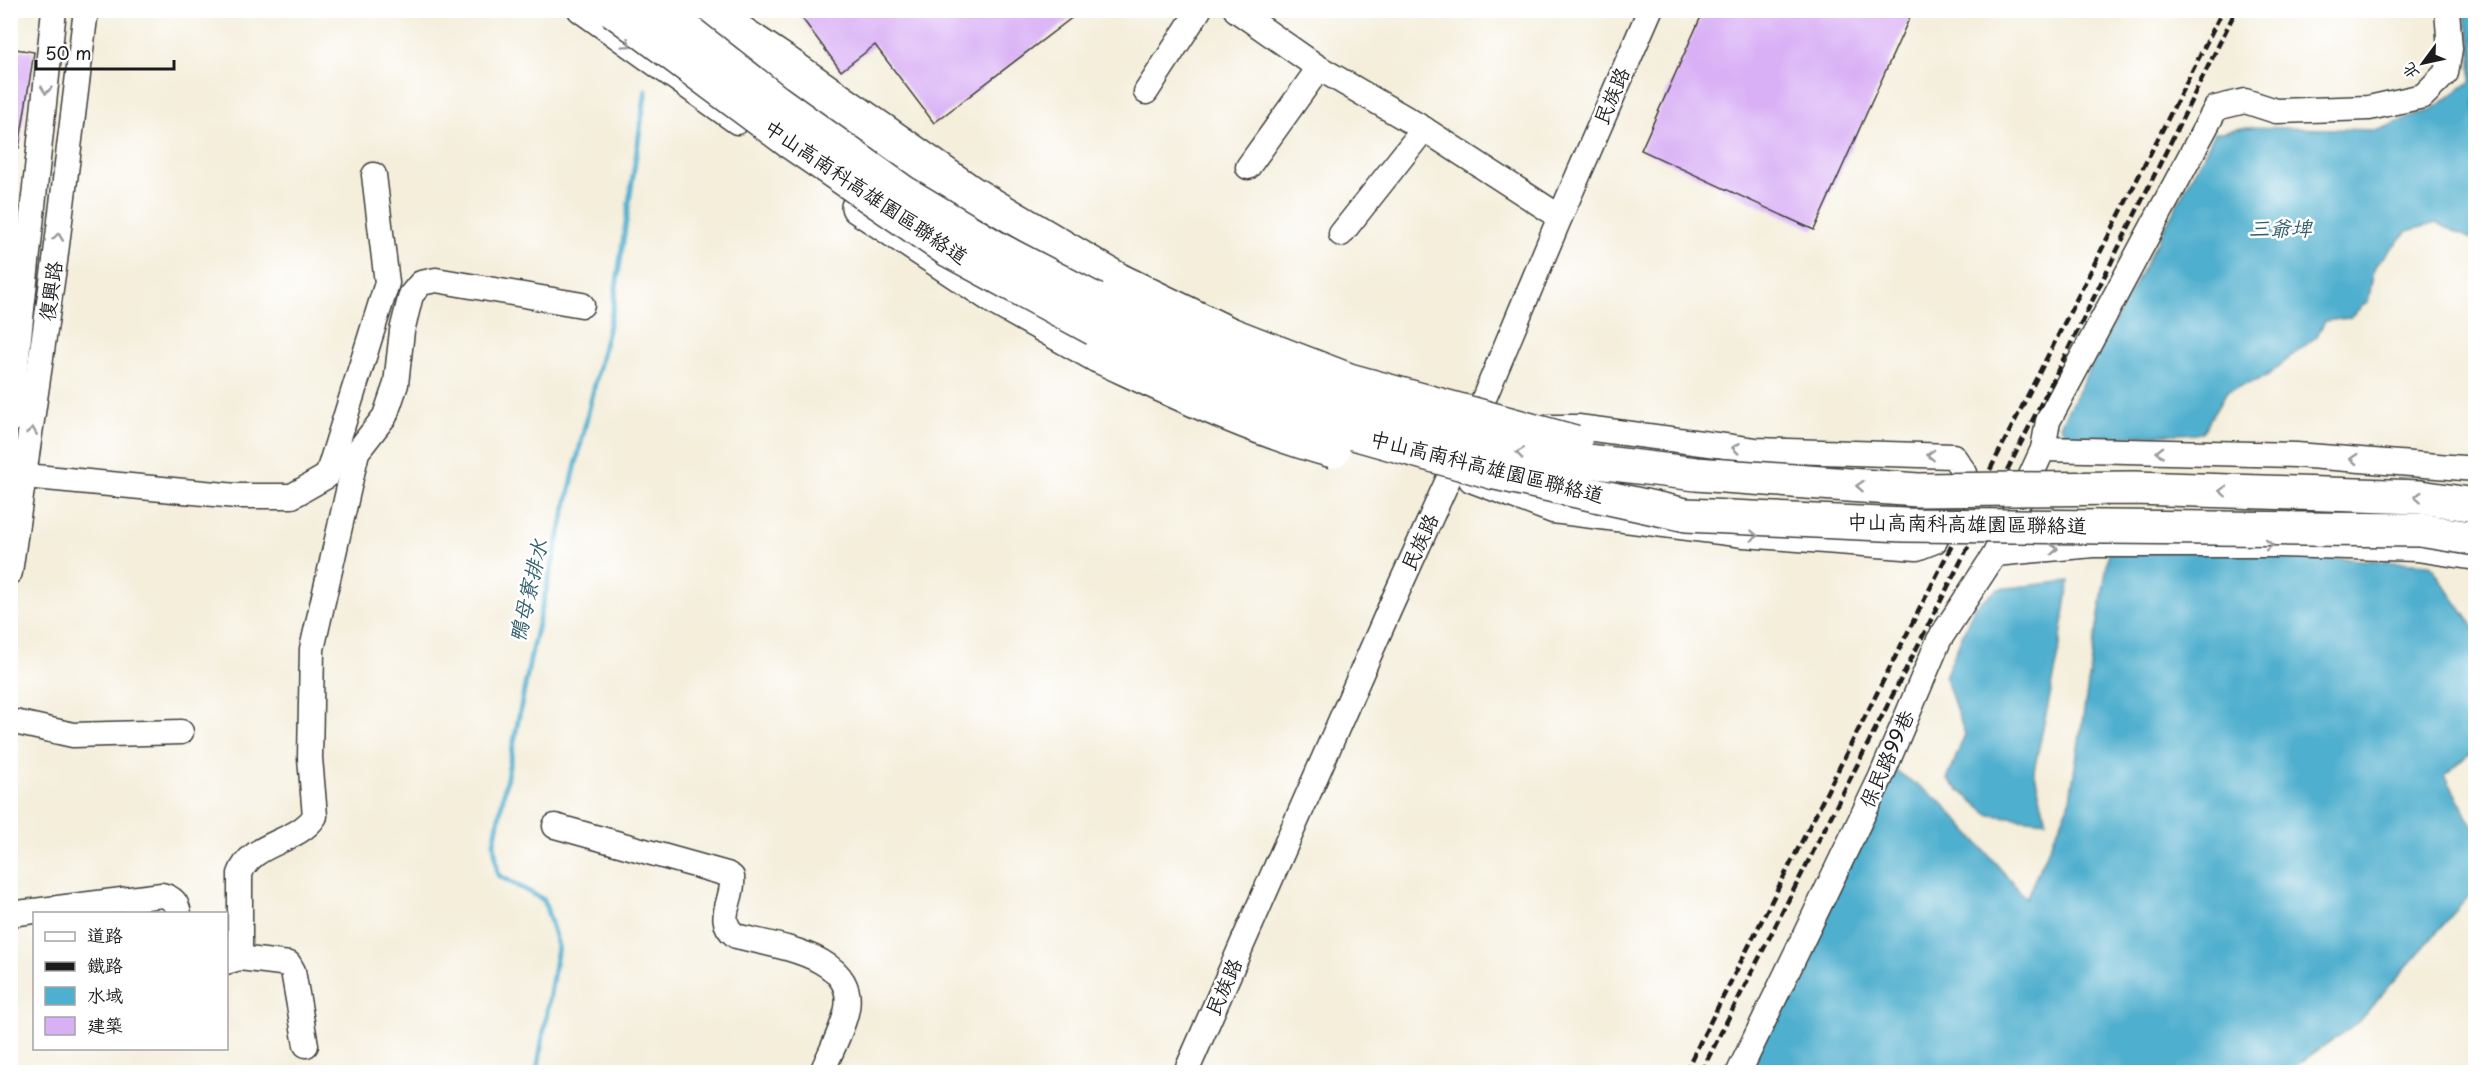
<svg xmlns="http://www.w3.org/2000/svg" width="2486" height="1083" font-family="'Playpen Sans','LXGW WenKai TC',sans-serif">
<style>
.water{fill:#4fafce;stroke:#366675;stroke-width:1.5}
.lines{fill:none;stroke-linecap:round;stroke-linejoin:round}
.stream{stroke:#4fafce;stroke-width:5}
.building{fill:#d9b0f5}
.minor-casing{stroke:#3c3c39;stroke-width:27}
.highway-casing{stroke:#3c3c39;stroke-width:36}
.minor{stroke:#fff;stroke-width:24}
.highway{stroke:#fff;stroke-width:33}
.rail{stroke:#1c1c1c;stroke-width:4.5;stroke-dasharray:9 4.5;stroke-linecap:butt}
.highway-bridge-casing{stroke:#3c3c39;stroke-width:36;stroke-linecap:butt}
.highway-bridge{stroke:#fff;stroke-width:33}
.oneway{stroke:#999}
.labels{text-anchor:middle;stroke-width:5;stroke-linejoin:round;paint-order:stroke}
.street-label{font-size:20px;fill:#1c1c1c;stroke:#fff}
.water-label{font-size:21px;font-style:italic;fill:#335e6c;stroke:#fff}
</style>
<rect width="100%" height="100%" fill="#fff"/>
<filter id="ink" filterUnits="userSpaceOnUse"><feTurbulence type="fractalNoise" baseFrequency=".0167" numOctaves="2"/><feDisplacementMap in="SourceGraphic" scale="12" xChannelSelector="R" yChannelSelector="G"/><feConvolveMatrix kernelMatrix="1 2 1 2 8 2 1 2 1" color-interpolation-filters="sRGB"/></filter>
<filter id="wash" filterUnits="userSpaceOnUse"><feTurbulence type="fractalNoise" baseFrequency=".008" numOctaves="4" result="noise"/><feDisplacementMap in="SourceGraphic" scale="24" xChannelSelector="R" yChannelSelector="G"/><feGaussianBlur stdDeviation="1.35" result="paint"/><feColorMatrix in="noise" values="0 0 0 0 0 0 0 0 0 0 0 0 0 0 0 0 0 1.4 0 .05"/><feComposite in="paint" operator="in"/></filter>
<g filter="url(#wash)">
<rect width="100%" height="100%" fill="#f4eedb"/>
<g class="water">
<path d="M2463 11H2475V241L2437 223 2407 231 2375 266 2368 301 2349 318 2325 321 2317 336 2264 378 2227 391 2202 433 2067 438 2060 425 2215 133 2247 127 2378 130 2433 109 2471 81V41Z"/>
<path d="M2110 545 2430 564 2475 629V749L2445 775 2475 830V889L2358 1022 2287 1072H1728L1892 768 1943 803 2026 898 2069 805Z"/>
<path d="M2069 581 2058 659 2034 770 2046 821 1990 815 1947 780 1965 734 1945 677 1974 607 1998 589Z"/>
</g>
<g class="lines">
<path class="stream" d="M537 1072 558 946 544 900 498 875 494 843 533 645 613 308 646 90"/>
</g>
<g id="blocks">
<g class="building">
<path d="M796 10H1082L934 123 875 45 841 71Z"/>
<path d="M1704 10H1913L1814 230 1641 150Z"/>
<path d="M10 48 34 52 19 148 10 147Z"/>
</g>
</g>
</g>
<g filter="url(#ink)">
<use href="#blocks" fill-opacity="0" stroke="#3c3c39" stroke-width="1.5"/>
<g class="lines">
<defs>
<g id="minor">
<path d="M580 10 737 122"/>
<path d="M1236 10 1319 68 1424 129 1560 217"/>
<path d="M722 37 919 181 964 211"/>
<path d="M1146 92 1199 10"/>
<path d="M1248 167 1319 68"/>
<path d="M1341 234 1424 129"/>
<path d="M10 421 54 10"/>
<path d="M2043 449 2296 455 2476 469"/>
<path d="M25 476 236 496H292L327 476 387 283 374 175"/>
<path d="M1471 480 1553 511 1744 535 1917 548 1935 541 1965 473 1953 456 1755 450 1578 427H1549"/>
<path d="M1995 554 2093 545H2279L2417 549 2476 558"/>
<path d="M10 572 55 261 86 10"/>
<path d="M10 721 73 735 181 732"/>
<path d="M555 826 727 874 732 877C735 900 713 919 736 936 774 946 861 955 846 1013 841 1033 830 1053 822 1072"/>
<path d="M10 914 162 895C173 898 177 902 179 914"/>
<path d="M240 958V874C251 842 298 843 315 816L310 758 312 649 357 452 385 416 396 384 402 331 411 295 421 283 436 280 582 305"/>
<path d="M226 962 240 958 289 964 293 971 306 1045"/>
<path d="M1186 1072 1389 610 1472 427 1560 217 1650 10"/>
<path d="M1739 1072 1881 777 1939 640 1995 554 2043 449 2048 421 2216 108 2245 101 2276 111 2369 108 2423 96 2446 73 2450 49 2447 10"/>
</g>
<g id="highway">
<path d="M707 10 788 64 972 193 1119 280"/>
<path d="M858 207 1000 301 1098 356"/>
</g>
</defs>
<use href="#minor" class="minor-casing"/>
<use href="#highway" class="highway-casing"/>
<use href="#minor" class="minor"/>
<use href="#highway" class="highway"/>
<g class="rail">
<path d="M1685 1072 2223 10"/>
<path d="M1701 1072 2056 374 2236 10"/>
</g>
<defs>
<g id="highway-bridge">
<path d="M613 10 790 142 948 250 1100 332 1311 421 1495 473 1686 515 1904 525 2420 530 2476 539"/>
<path d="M661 10 776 101 903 192 998 249 1113 309 1323 398 1513 452 1696 474 1918 490 2134 488 2420 497 2476 505"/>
<path d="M1119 280 1230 334 1349 380 1575 442"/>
<path d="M1098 356C1174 391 1251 429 1333 451"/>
</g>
</defs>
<use href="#highway-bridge" class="highway-bridge-casing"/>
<use href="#highway-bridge" class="highway-bridge"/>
</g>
<defs><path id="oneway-chevron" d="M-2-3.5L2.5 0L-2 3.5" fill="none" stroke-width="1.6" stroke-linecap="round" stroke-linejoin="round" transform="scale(1.5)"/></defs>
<g class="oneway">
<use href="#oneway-chevron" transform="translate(627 44) rotate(35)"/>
<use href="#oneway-chevron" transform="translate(46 90) rotate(96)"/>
<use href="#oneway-chevron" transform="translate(58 237) rotate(-83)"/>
<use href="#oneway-chevron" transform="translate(32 431) rotate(-82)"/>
<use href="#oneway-chevron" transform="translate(1736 448) rotate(-173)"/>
<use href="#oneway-chevron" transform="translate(2160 452) rotate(-179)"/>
<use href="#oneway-chevron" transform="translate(1520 453) rotate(-172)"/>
<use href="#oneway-chevron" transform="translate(1931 455) rotate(-178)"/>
<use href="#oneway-chevron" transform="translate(2354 459) rotate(-176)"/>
<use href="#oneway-chevron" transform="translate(1860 486) rotate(-176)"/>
<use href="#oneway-chevron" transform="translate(2223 491) rotate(-178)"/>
<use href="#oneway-chevron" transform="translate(2418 497) rotate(-176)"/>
<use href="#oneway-chevron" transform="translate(1754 536) rotate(4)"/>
<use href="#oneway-chevron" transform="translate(2269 545)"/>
<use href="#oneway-chevron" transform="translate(2054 549) rotate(-5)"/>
</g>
</g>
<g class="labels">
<g class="street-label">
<text transform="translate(1612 96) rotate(-67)" y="7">民族路</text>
<text transform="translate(866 192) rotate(34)" y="7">中山高南科高雄園區聯絡道</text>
<text transform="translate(51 291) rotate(-82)" y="7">復興路</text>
<text transform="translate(1487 467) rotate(14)" y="7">中山高南科高雄園區聯絡道</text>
<text transform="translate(1967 524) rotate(1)" y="7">中山高南科高雄園區聯絡道</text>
<text transform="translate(1420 542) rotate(-65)" y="7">民族路</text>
<text transform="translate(1887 759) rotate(-66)" y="7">保民路99巷</text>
<text transform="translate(1224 987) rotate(-66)" y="7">民族路</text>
</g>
<g class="water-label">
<text x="2280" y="236">三爺埤</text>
<text transform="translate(529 591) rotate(-77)" y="7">鴨母寮排水</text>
</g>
</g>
<rect width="2486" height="1083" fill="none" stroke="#fff" stroke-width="36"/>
<rect x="33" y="912" width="195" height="138" fill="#ffffff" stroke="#a4a4a4" stroke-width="1.5"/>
<rect x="45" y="932" width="30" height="9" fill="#ffffff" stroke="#a4a4a4" stroke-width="1.5"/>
<text x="87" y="942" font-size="18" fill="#1c1c1c">道路</text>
<rect x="45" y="962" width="30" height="9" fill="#1c1c1c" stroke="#a4a4a4" stroke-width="1.5"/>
<text x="87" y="972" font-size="18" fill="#1c1c1c">鐵路</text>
<rect x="45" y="987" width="30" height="18" fill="#4fafce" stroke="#a4a4a4" stroke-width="1.5"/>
<text x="87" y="1002" font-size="18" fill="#1c1c1c">水域</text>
<rect x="45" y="1017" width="30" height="18" fill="#d9b0f5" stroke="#a4a4a4" stroke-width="1.5"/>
<text x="87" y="1032" font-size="18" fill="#1c1c1c">建築</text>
<g transform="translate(2423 63) rotate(237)" stroke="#ffffff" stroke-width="4.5" paint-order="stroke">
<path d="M0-4.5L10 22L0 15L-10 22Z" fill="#1c1c1c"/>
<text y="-9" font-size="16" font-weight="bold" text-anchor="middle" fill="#1c1c1c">北</text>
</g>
<path d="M36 60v9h138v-9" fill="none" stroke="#1c1c1c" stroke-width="3"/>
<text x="45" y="60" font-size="18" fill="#1c1c1c" stroke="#ffffff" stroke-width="4.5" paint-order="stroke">50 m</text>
</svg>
